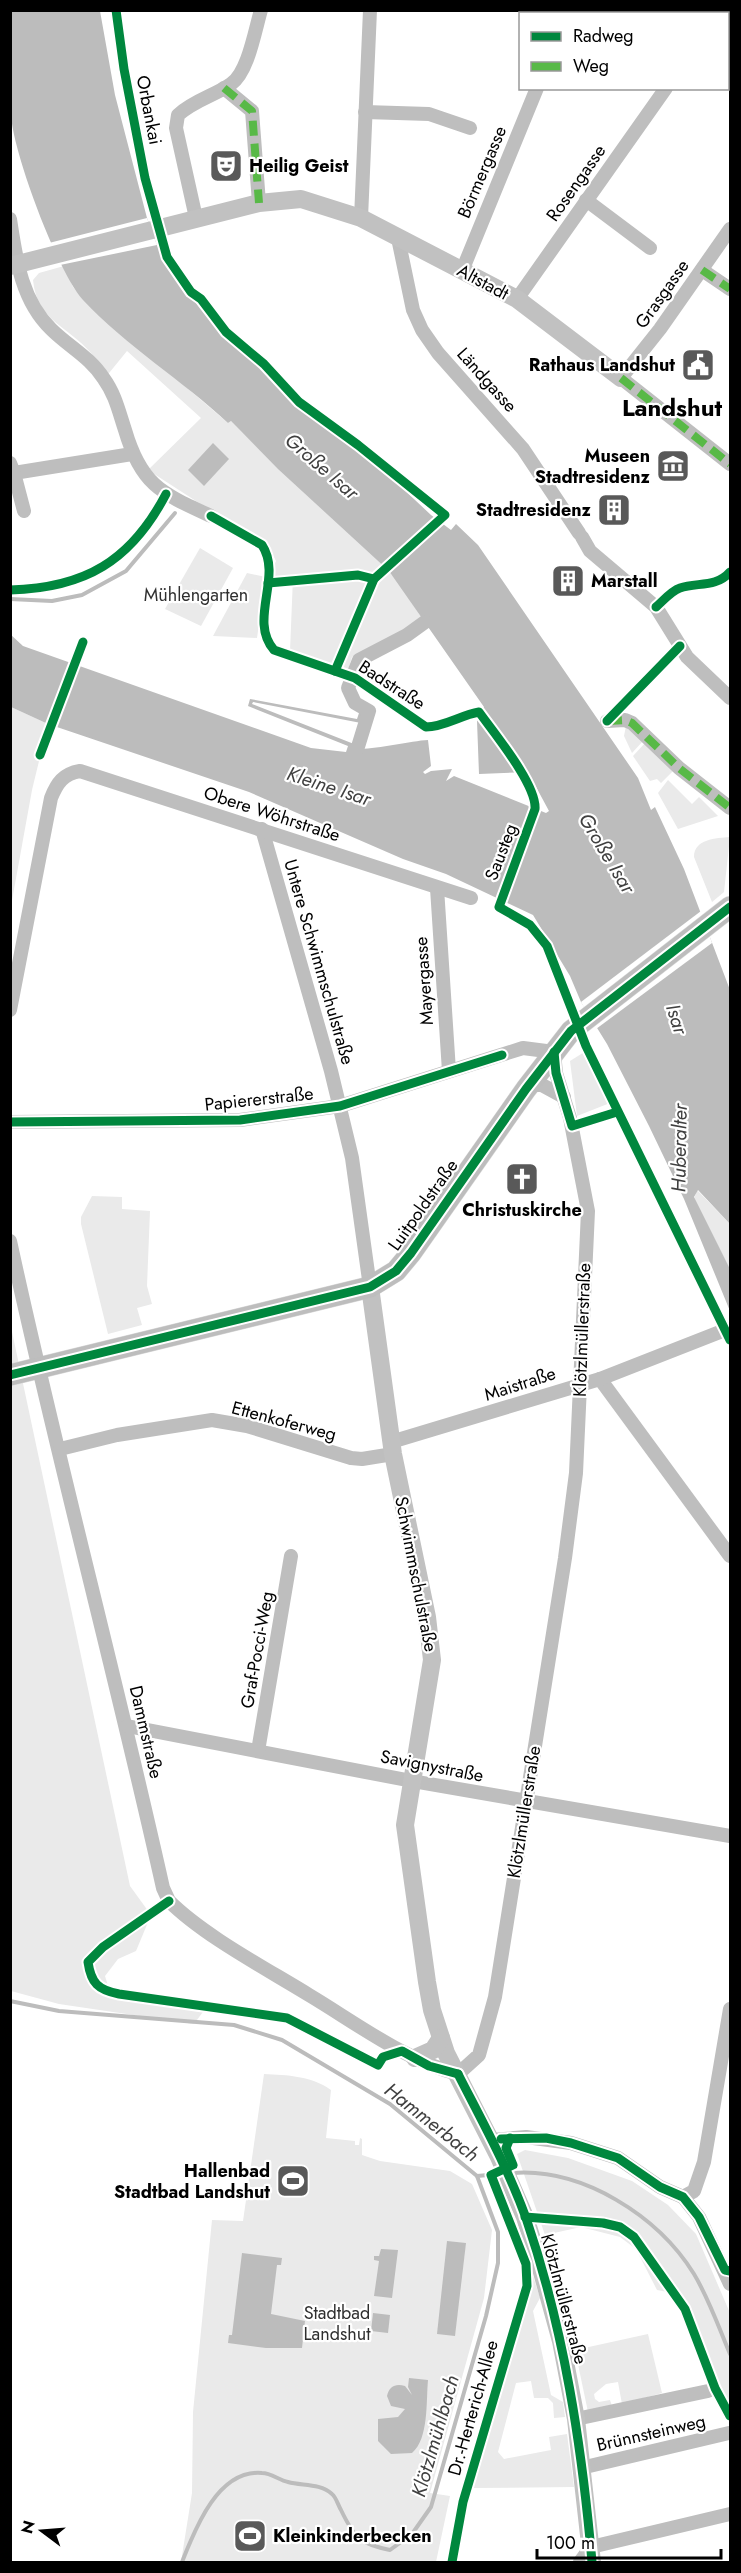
<svg xmlns="http://www.w3.org/2000/svg" width="741" height="2573" font-family="Jost,sans-serif">
<style>
.green{fill:#eaeaea}
.water{fill:#bcbcbc}
.pier{fill:#fff}
.lines{fill:none;stroke-linecap:round;stroke-linejoin:round}
.stream{stroke:#bcbcbc;stroke-width:4}
.canal{stroke:#bcbcbc;stroke-width:14}
.primary-casing{stroke:#dbdbdb;stroke-width:22}
.street{stroke:#bebebe;stroke-width:14}
.secondary{stroke:#c1c1c1;stroke-width:18}
.primary{stroke:#bdbdbd;stroke-width:21}
.quiet{stroke:#58b947;stroke-width:8;stroke-dasharray:15 8;stroke-linecap:butt}
.cycleway-casing{stroke:#fff;stroke-width:13}
.cycleway{stroke:#00873e;stroke-width:9}
.labels{text-anchor:middle;stroke-width:4.5;stroke-linejoin:round;paint-order:stroke}
.street-label{font-size:18px;fill:#000;stroke:#fff}
.poi-label{font-size:18px;font-weight:bold;fill:#000;stroke:#fff;text-anchor:end}
.park-label{font-size:18px;fill:#2f2f2f;stroke:#fff}
.water-label{font-size:20px;font-style:italic;fill:#404040;stroke:#fff}
.district-label{font-size:24px;font-weight:bold;fill:#000;stroke:#fff}
</style>
<rect width="100%" height="100%" fill="#fff"/>
<g class="green">
<path d="M64 266 73 287 83 299 228 423 231 421C280 473 340 516 388 570 401 585 412 603 423 620L397 638 352 657 348 670 290 651 293 577 270 576 276 561 270 549 148 470 201 418 127 351 105 378C101 370 97 361 91 353 68 326 37 321 33 280L39 273Z"/>
<path d="M200 548 233 568 201 626 165 609Z"/>
<path d="M247 573 266 577 257 638 213 636Z"/>
<path d="M11 707 48 724 32 790 11 906Z"/>
<path d="M626 726 644 740 632 753 624 736Z"/>
<path d="M646 742 674 770 661 783 657 779 650 781 633 756Z"/>
<path d="M668 780 692 804 699 797 718 816 678 829 658 793Z"/>
<path d="M730 837 724 892 712 902 694 857C694 839 716 838 730 837Z"/>
<path d="M586 1051 610 1103 577 1116 570 1061Z"/>
<path d="M697 1190 730 1224V1269L694 1199Z"/>
<path d="M92 1196 122 1197V1209L150 1211 147 1286 152 1304 137 1308 142 1325 108 1334 81 1224V1217Z"/>
<path d="M11 1327 130 1886 151 1915 136 1951 118 1959 105 1976 109 1989 208 2005 194 2024 59 2004 11 1991Z"/>
<path d="M264 2074C287 2075 312 2076 331 2090L326 2138 355 2141V2145H359L360 2138 362 2139V2155L380 2161 450 2171 472 2184 492 2230 484 2298 430 2493 450 2496 436 2562H181L192 2493 193 2412 212 2220 243 2221Z"/>
<path d="M525 2150 568 2158 632 2181 668 2205 696 2234 730 2313V2411L688 2311 678 2294 657 2290 636 2249 620 2237 581 2227 545 2235 517 2154Z"/>
<path d="M533 2276 540 2298 533 2311 551 2395 563 2402 565 2417 554 2418 553 2403 548 2398H534L531 2381 516 2383 498 2452 504 2459 551 2450 549 2437 567 2434 574 2487 472 2488Z"/>
<path d="M648 2334 662 2393 622 2404 618 2382 606 2384 594 2394 595 2399 599 2402 610 2400 612 2406 588 2412 575 2350Z"/>
</g>
<g class="water">
<path d="M11 11H100L115 95 147 218 157 245 175 277 221 334 262 366 310 417 382 469 431 515 451 530 456 524 478 545 638 778 651 810 655 807 684 869 730 990V1224L698 1190 694 1197 730 1269V1311L684 1199 649 1126 607 1044 581 1002 570 976 533 915 446 874 403 859 249 792 48 724 11 707 10 634 23 646 311 748 346 752 348 746 248 706 250 699 357 719 361 707 366 708 361 723 253 702 252 704 354 744 353 748C366 752 408 741 428 740L431 766 423 772 425 774 431 771 452 769 446 781 454 776 546 813 549 811 528 772 479 774 477 721 484 707 389 571 278 469 231 421 228 423C182 380 126 346 83 300 58 273 13 153 11 115 9 80 11 45 11 11Z"/>
<path d="M213 443 229 459 204 486 188 470Z"/>
<path d="M447 2241 466 2243 455 2336 437 2334Z"/>
<path d="M381 2249 398 2250 392 2298 374 2296 379 2261 374 2260V2256H379Z"/>
<path d="M242 2253 282 2258 281 2265H277L271 2314 305 2321 302 2348H266L228 2343 229 2335H232Z"/>
<path d="M373 2313 390 2315 388 2333 371 2331Z"/>
<path d="M409 2378 428 2380C426 2401 429 2439 412 2453L391 2454 378 2441V2419L398 2417 405 2409 391 2406 387 2396C389 2386 396 2383 405 2386L412 2395 408 2387Z"/>
<path d="M244 2523 243 2532 254 2528 260 2531 262 2538 260 2546 252 2549 238 2544 237 2538Z"/>
</g>
<g class="pier">
<path d="M147 218 157 245 60 265 49 243Z"/>
<path d="M701 911 712 943 596 1029 581 1002Z"/>
</g>
<g class="lines">
<g class="stream">
<path d="M10 599 52 601 82 595 126 571 175 513"/>
<path d="M10 2001 59 2011 234 2025 282 2040 390 2104 477 2176 499 2174"/>
<path d="M513 2173C583 2168 658 2216 694 2274 709 2299 719 2328 730 2354"/>
<path d="M182 2562C195 2529 218 2469 262 2473 271 2473 279 2480 288 2482 302 2486 320 2483 332 2494 336 2497 338 2505 341 2510 354 2537 359 2544 390 2550L412 2534 431 2507 486 2316 498 2263V2232L477 2176"/>
</g>
<path class="canal" d="M357 750 369 711 355 703 348 688 359 660 407 635 425 622"/>
<defs>
<path id="primary" d="M10 1375 370 1287 396 1271 411 1253 526 1089 571 1031 730 907"/>
</defs>
<use href="#primary" class="primary-casing"/>
<g class="street">
<path d="M586 10 593 14"/>
<path d="M569 14 571 10"/>
<path d="M684 14 686 10"/>
<path d="M728 70 730 72"/>
<path d="M224 88 252 111 259 203"/>
<path d="M365 112 429 114 470 128"/>
<path d="M586 200 650 248"/>
<path d="M196 218 176 128 178 115C194 100 214 96 231 84 248 73 255 30 261 10"/>
<path d="M361 218 370 10"/>
<path d="M10 219C16 258 21 300 51 329 69 347 90 357 104 379 115 394 119 412 125 430 141 485 161 493 211 516"/>
<path d="M730 229 660 329 621 378 730 464"/>
<path d="M398 238 413 310 422 330 438 353 523 449 579 533"/>
<path d="M702 270 730 289"/>
<path d="M462 271 537 88"/>
<path d="M517 299 666 88"/>
<path d="M10 463 14 473 132 454"/>
<path d="M14 473 24 511"/>
<path d="M582 537 590 551 656 607 687 657 730 698"/>
<path d="M607 721 625 720 632 723 679 768 730 808"/>
<path d="M262 829 331 1071 352 1158 370 1287"/>
<path d="M437 888 449 1071"/>
<path d="M10 1010 51 798C57 783 63 774 80 771L471 898"/>
<path d="M529 1085H542L564 1097"/>
<path d="M10 1122 240 1120 340 1106 523 1048 554 1052 556 1073 570 1118 588 1211 576 1473 565 1558 495 1997 479 2055 458 2074C404 2060 356 2023 309 1995 267 1969 204 1936 169 1901L163 1888C115 1672 57 1458 10 1241"/>
<path d="M600 1379 730 1556"/>
<path d="M391 1442 600 1379 725 1330"/>
<path d="M60 1449 117 1435 212 1420 247 1426 351 1458 362 1459 393 1454"/>
<path d="M127 1726 412 1781 730 1836"/>
<path d="M258 1751 291 1556"/>
<path d="M492 2140 526 2137 571 2143 618 2158 660 2187 683 2197 699 2217 730 2284"/>
<path d="M683 2197 694 2191 704 2162 730 2009"/>
<path d="M576 2419 708 2391"/>
<path d="M581 2468 729 2433"/>
<path d="M580 2562 591 2547 730 2514"/>
</g>
<g class="secondary">
<path d="M10 266 259 203 301 199 361 218 517 299 621 378"/>
<path d="M370 1287 393 1454 427 1617 432 1660 405 1825 427 1982 432 2010 446 2053 499 2157 525 2217 542 2272 561 2341 576 2419 592 2562"/>
<path d="M415 2058 433 2050 441 2038"/>
</g>
<use href="#primary" class="primary"/>
<g class="quiet">
<path d="M224 88 252 111 259 203"/>
<path d="M702 270 730 289"/>
<path d="M621 378 730 464"/>
<path d="M607 721 625 720 632 723 679 768 730 808"/>
</g>
<defs>
<g id="cycleway">
<path d="M116 10 124 69 145 178 167 257 191 292 201 299 226 332 264 364 299 402 358 445 445 515 374 579 335 671"/>
<path d="M211 516 262 545C283 577 248 620 274 650L355 678 426 727C444 727 461 715 479 712 494 733 537 785 535 809L499 907 530 925 547 946 586 1046 730 1340"/>
<path d="M268 583 358 575 374 579"/>
<path d="M10 590C85 588 131 561 166 494"/>
<path d="M656 607C663 601 671 591 680 588 697 582 716 588 730 572"/>
<path d="M607 721 680 646"/>
<path d="M40 755 83 642"/>
<path d="M554 1052 556 1073 572 1126 617 1112"/>
<path d="M10 1122 240 1120 340 1106 502 1055"/>
<path d="M10 1375 370 1287 396 1271 411 1253 526 1089 571 1031 730 907"/>
<path d="M169 1901 103 1947 88 1962C91 1983 98 1990 119 1994L287 2018 378 2065 383 2057 402 2051 429 2066 458 2074"/>
<path d="M458 2074C482 2121 508 2168 526 2218 564 2329 582 2446 592 2562"/>
<path d="M501 2139 546 2138 571 2143 618 2158 660 2187 683 2197 699 2217 725 2270 730 2271"/>
<path d="M525 2217 603 2223 620 2227 634 2237 685 2309 715 2388 730 2416"/>
<path d="M452 2562 463 2502 527 2286 526 2264 491 2175 513 2165 506 2148 510 2138"/>
</g>
</defs>
<use href="#cycleway" class="cycleway-casing"/>
<use href="#cycleway" class="cycleway"/>
</g>
<defs>
<symbol id="theatre-square" viewBox="-11 -11 22 22"><rect x="-9" y="-9" width="18" height="18" rx="4" fill="#595959" stroke="#fff"/><path d="M-5-5.5Q0-4 5-5.5V0Q5 5 0 6Q-5 5-5 0ZM-3.3-2.5H-1v1.5H-3.3ZM1-2.5H3.3v1.5H1ZM-2.8 1Q0 5.5 2.8 1Z" fill="#fff"/></symbol>
<symbol id="civic-square" viewBox="-11 -11 22 22"><rect x="-9" y="-9" width="18" height="18" rx="4" fill="#595959" stroke="#fff"/><path d="M-.6-6.5H3V-4.5H.6V-3L4-1V1h2V6H-6V1h2V-1L-.6-3ZM-1.2 2.5V6h2.4V2.5Z" fill="#fff"/></symbol>
<symbol id="museum-square" viewBox="-11 -11 22 22"><rect x="-9" y="-9" width="18" height="18" rx="4" fill="#595959" stroke="#fff"/><path d="M0-6L6-3V-2H-6V-3ZM-5-1h2V3h-2ZM-1-1h2V3h-2ZM3-1h2V3H3ZM-6 4H6V6H-6Z" fill="#fff"/></symbol>
<symbol id="building-square" viewBox="-11 -11 22 22"><rect x="-9" y="-9" width="18" height="18" rx="4" fill="#595959" stroke="#fff"/><path d="M-4-6H4V6H1V3H-1V6H-4ZM-2.5-4.3h1.7v1.8h-1.7ZM.8-4.3h1.7v1.8H.8ZM-2.5-1h1.7V.8h-1.7ZM.8-1h1.7V.8H.8Z" fill="#fff"/></symbol>
<symbol id="church-square" viewBox="-11 -11 22 22"><rect x="-9" y="-9" width="18" height="18" rx="4" fill="#595959" stroke="#fff"/><path d="M-1.2-6h2.4v3.5h3.3v2.4h-3.3V6h-2.4V-.1h-3.3v-2.4h3.3Z" fill="#fff"/></symbol>
<symbol id="stadium-square" viewBox="-11 -11 22 22"><rect x="-9" y="-9" width="18" height="18" rx="4" fill="#595959" stroke="#fff"/><path d="M0-5a6.5 5 0 1 0 0 10a6.5 5 0 1 0 0-10ZM-3.5-1.8h7v3.6h-7Z" fill="#fff"/></symbol>
</defs>
<g fill-rule="evenodd">
<use href="#theatre-square" x="207" y="147" width="38" height="38"/>
<use href="#civic-square" x="679" y="346" width="38" height="38"/>
<use href="#museum-square" x="654" y="447" width="38" height="38"/>
<use href="#building-square" x="595" y="491" width="38" height="38"/>
<use href="#building-square" x="549" y="562" width="38" height="38"/>
<use href="#church-square" x="503" y="1160" width="38" height="38"/>
<use href="#stadium-square" x="274" y="2162" width="38" height="38"/>
<use href="#stadium-square" x="231" y="2517" width="38" height="38"/>
</g>
<g class="labels">
<g class="street-label">
<text transform="translate(149 110) rotate(79)" y="6">Orbankai</text>
<text transform="translate(482 172) rotate(-67)" y="6">Börmergasse</text>
<text transform="translate(576 183) rotate(-55)" y="6">Rosengasse</text>
<text transform="translate(483 282) rotate(28)" y="6">Altstadt</text>
<text transform="translate(662 294) rotate(-55)" y="6">Grasgasse</text>
<text transform="translate(487 380) rotate(48)" y="6">Ländgasse</text>
<text transform="translate(392 685) rotate(33)" y="6">Badstraße</text>
<text transform="translate(272 814) rotate(18)" y="6">Obere Wöhrstraße</text>
<text transform="translate(501 852) rotate(-69)" y="6">Sausteg</text>
<text transform="translate(319 962) rotate(74)" y="6">Untere Schwimmschulstraße</text>
<text transform="translate(424 981) rotate(-94)" y="6">Mayergasse</text>
<text transform="translate(259 1099) rotate(-6)" y="6">Papiererstraße</text>
<text transform="translate(423 1205) rotate(-55)" y="6">Luitpoldstraße</text>
<text transform="translate(582 1330) rotate(-88)" y="6">Klötzlmüllerstraße</text>
<text transform="translate(520 1384) rotate(-18)" y="6">Maistraße</text>
<text transform="translate(284 1421) rotate(15)" y="6">Ettenkoferweg</text>
<text transform="translate(416 1574) rotate(79)" y="6">Schwimmschulstraße</text>
<text transform="translate(257 1650) rotate(-80)" y="6">Graf-Pocci-Weg</text>
<text transform="translate(146 1732) rotate(77)" y="6">Dammstraße</text>
<text transform="translate(432 1766) rotate(11)" y="6">Savignystraße</text>
<text transform="translate(524 1812) rotate(-81)" y="6">Klötzlmüllerstraße</text>
<text transform="translate(564 2299) rotate(75)" y="6">Klötzlmüllerstraße</text>
<text transform="translate(473 2408) rotate(-74)" y="6">Dr.-Herterich-Allee</text>
<text transform="translate(651 2433) rotate(-13)" y="6">Brünnsteinweg</text>
</g>
<g class="poi-label">
<text x="249" y="172" text-anchor="start">Heilig Geist</text>
<text x="675" y="371">Rathaus Landshut</text>
<text x="650" y="462">Museen<tspan x="650" dy="21">Stadtresidenz</tspan></text>
<text x="591" y="516">Stadtresidenz</text>
<text x="591" y="587" text-anchor="start">Marstall</text>
<text x="522" y="1216" text-anchor="middle">Christuskirche</text>
<text x="270" y="2177">Hallenbad<tspan x="270" dy="21">Stadtbad Landshut</tspan></text>
<text x="273" y="2542" text-anchor="start">Kleinkinderbecken</text>
</g>
<g class="park-label">
<text x="196" y="601">Mühlengarten</text>
<text x="337" y="2319">Stadtbad<tspan x="337" dy="21">Landshut</tspan></text>
</g>
<g class="water-label">
<text transform="translate(322 466) rotate(41)" y="7">Große Isar</text>
<text transform="translate(329 786) rotate(18)" y="7">Kleine Isar</text>
<text transform="translate(607 853) rotate(59)" y="7">Große Isar</text>
<text transform="translate(677 1019) rotate(72)" y="7">Isar</text>
<text transform="translate(679 1148) rotate(-89)" y="7">Huberalter</text>
<text transform="translate(432 2122) rotate(38)" y="7">Hammerbach</text>
<text transform="translate(435 2436) rotate(-74)" y="7">Klötzlmühlbach</text>
</g>
<g class="district-label">
<text x="672" y="416">Landshut</text>
</g>
</g>
<rect width="741" height="2573" fill="none" stroke="#000000" stroke-width="24"/>
<rect x="519" y="12" width="210" height="78" fill="#ffffff" stroke="#999999" stroke-width="1.5"/>
<rect x="531" y="32" width="30" height="9" fill="#00873e" stroke="#999999" stroke-width="1.5"/>
<text x="573" y="42" font-size="18" fill="#000000">Radweg</text>
<rect x="531" y="62" width="30" height="9" fill="#58b947" stroke="#999999" stroke-width="1.5"/>
<text x="573" y="72" font-size="18" fill="#000000">Weg</text>
<g transform="translate(42 2531) rotate(286)" stroke="#ffffff" stroke-width="4.5" paint-order="stroke">
<path d="M0-4.5L10 22L0 15L-10 22Z" fill="#000000"/>
<text y="-9" font-size="16" font-weight="bold" text-anchor="middle" fill="#000000">N</text>
</g>
<path d="M537 2549v9h184v-9" fill="none" stroke="#000000" stroke-width="3"/>
<text x="546" y="2549" font-size="18" fill="#000000" stroke="#ffffff" stroke-width="4.5" paint-order="stroke">100 m</text>
</svg>
